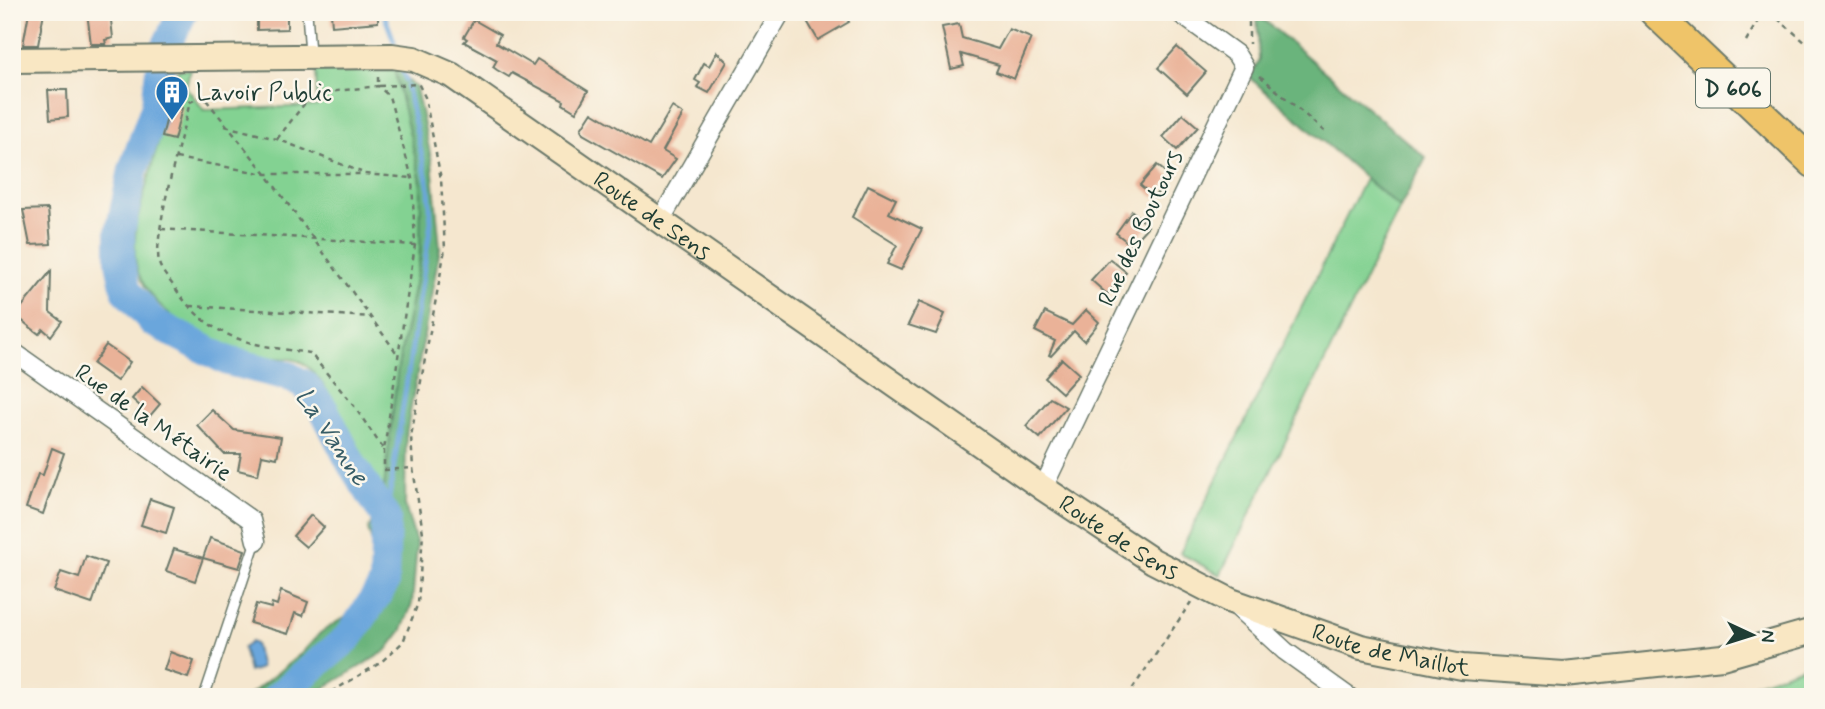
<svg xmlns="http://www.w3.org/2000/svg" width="1825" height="709" font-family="Mynerve,sans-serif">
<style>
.green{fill:#83d292;stroke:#518863;stroke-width:2}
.forest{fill:#6ab47c;stroke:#447858;stroke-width:2}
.water{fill:#6ba6dc;stroke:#457288;stroke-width:2}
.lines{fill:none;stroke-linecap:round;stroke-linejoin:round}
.stream{stroke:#6ba6dc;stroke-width:5}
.river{stroke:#6ba6dc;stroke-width:30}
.building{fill:#eab298}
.lane-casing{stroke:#6a786a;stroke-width:12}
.street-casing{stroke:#6a786a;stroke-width:21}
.secondary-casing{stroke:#6a786a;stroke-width:28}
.primary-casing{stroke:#6a786a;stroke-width:32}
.path{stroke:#6a786a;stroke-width:2.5;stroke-dasharray:5 5;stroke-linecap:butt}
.lane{stroke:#fff;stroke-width:9}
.street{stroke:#fff;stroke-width:18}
.secondary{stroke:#f9e7c3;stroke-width:24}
.primary{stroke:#efc469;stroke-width:28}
.labels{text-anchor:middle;stroke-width:5;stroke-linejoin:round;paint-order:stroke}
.shield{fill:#fbf7ec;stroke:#61756b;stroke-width:2}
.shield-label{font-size:23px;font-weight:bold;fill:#1f3d34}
.poi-label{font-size:24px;fill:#1f3d34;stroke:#fbf7ec;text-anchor:start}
.street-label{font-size:24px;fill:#1f3d34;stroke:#fbf7ec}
.water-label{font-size:26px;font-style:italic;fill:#365c66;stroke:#fbf7ec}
</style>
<rect width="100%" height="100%" fill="#fbf7ec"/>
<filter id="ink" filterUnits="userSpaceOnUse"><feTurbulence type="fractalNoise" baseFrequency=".0143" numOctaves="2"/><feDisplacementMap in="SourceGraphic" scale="14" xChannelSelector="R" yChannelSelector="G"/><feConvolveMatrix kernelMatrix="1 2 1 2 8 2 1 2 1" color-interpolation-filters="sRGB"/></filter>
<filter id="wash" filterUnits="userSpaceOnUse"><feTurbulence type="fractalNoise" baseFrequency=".00686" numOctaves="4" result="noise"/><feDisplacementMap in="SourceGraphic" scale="28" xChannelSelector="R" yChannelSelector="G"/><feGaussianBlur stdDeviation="1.57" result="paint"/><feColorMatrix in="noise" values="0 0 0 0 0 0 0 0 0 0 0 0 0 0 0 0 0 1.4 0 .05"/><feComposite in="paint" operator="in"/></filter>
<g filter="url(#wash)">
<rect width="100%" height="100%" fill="#f5e7cf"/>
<g class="green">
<path d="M393 65 417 157 423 199 418 274 398 367 383 497C367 466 330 381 304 364 291 355 271 360 257 356 214 346 154 316 138 272 133 257 135 240 136 224L178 69H190L186 87 204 110 317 106 316 66Z"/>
<path d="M1365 179 1400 208 1220 575 1180 553Z"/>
<path d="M1813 663V697H1750L1754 684Z"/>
</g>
<g class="forest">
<path d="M1257 14 1426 158 1400 208 1250 78 1259 60Z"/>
<path d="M393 65 416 88 432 162 440 248 406 435 405 506 417 545 412 604 402 630 386 651 309 697H247L302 653 320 633 349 614 366 590 373 572 372 542 368 530 383 497 398 367 420 258 421 181Z"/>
</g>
<path class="water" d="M251 642 255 644 261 668 249 672 243 648Z"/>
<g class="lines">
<g class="stream">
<path d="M383 12 394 41"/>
<path d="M401 66 406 81"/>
<path d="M386 518 431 222 429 189 407 87"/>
</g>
<g class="river">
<path d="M165 49 183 12"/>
<path d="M160 71 156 105 133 170 120 232V262L126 290 153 322 228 361 288 376 305 385 324 410 351 463 386 518 384 584 349 637 277 697"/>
</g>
</g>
<g id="blocks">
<g class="building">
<path d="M29 12H44L38 45H23Z"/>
<path d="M87 12H110L113 38 105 40 106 44H91Z"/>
<path d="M257 12H287V29L257 30Z"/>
<path d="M331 12H378V22L332 26Z"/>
<path d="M822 12H843L849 22 818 40 807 21Z"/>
<path d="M474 20 500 35 496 43 533 65 537 59 588 91 576 112 563 104 564 101 512 73 509 77 497 70 493 67 497 60 464 42 467 39 464 37Z"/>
<path d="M959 24 962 38 998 49 1009 29 1031 38 1014 79 996 72 999 65 961 54 964 66 951 69 942 27Z"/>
<path d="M1177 47 1206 72 1187 94 1158 68Z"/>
<path d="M717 52 727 62 709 93 697 87 700 83 695 80 704 63 709 66Z"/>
<path d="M48 90H67L68 117 50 119Z"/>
<path d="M170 105 182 108 174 140 162 137Z"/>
<path d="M672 107 683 114 663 151 676 159 662 179 583 134 581 129 592 112 649 146Z"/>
<path d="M1183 114 1198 127 1177 150 1163 137Z"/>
<path d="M1157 165 1171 177 1154 197 1140 185Z"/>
<path d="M868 185 896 199 889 213 922 229 901 270 887 264 897 245 852 217Z"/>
<path d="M48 209 51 244 30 245 23 210Z"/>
<path d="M1132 211 1148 226 1131 245 1116 233Z"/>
<path d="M1110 259 1126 272 1107 294 1091 280Z"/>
<path d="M51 271 50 312 62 321 51 336 43 329 39 334 15 315Z"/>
<path d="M919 302 945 314 936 334 908 325Z"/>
<path d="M1086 310 1099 322 1093 330 1084 341 1074 331 1051 356 1049 355 1055 341 1035 331 1045 312 1072 325Z"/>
<path d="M106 345 130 362 117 381 93 364Z"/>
<path d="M1062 359 1079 374 1062 393 1045 378Z"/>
<path d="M142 387 160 404 144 423 134 416 141 407 132 399Z"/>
<path d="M1050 398 1066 407 1040 438 1026 426Z"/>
<path d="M212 410 234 430 281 437 277 458 262 455 258 475 238 470 241 454H224L197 425Z"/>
<path d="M52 448 64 453 43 514 26 508 38 474 43 475Z"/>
<path d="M150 499 174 507 166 533 141 525Z"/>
<path d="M311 515 324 527 306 547 293 536Z"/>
<path d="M210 538 245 550 239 568 203 558Z"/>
<path d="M174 549 203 558 195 581 166 571Z"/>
<path d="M86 556 106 563 92 604 54 591 61 572 79 578Z"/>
<path d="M281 591 308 602 303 616 295 613 288 634 250 623 256 604 271 608 272 603 277 605Z"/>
<path d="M170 652 194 661 188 678 164 670Z"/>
</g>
</g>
</g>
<g filter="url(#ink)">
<use href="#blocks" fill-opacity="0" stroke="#6a786a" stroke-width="2"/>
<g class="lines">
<defs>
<g id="lane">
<path d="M307 12 310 54"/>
<path d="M204 697 256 541"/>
</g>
<g id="street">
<path d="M660 221 781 12"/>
<path d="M12 351 251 520 256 541"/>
<path d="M1043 488 1244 67 1236 54 1178 12"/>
<path d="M1236 606 1285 651 1349 697"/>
</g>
<g id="secondary">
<path id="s1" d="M12 60 392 56 414 59 451 75 1043 488 1153 561 1231 601 1361 647 1462 667 1564 674 1722 657 1813 631"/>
</g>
<path id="primary" d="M1654 12 1813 163"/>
</defs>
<use href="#lane" class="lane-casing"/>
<use href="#street" class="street-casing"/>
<use href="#secondary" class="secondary-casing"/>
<use href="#primary" class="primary-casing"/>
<g class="path">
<path d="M1249 12V44"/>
<path d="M1770 12 1813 49"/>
<path d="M1746 41 1763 12"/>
<path d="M1260 76 1325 132"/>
<path d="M378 77V86L418 84"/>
<path d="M225 126 277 139 361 172"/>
<path d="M277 139 312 94 378 86 389 96 412 178 415 245 384 450 354 406 310 353C251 345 210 340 175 288 170 281 163 273 160 266 150 241 183 132 190 102L203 96 266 174 396 352"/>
<path d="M176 158 266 174H364L412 178"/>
<path d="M161 229 415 245"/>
<path d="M190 306 371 317"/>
<path d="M384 450V470L413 468"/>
<path d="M323 697 380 663 403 642 418 603 423 533 413 468 411 436 445 249 441 179 425 97 418 83"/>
<path d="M1127 697 1191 602"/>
</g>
<use href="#lane" class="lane"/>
<use href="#street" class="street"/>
<use href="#secondary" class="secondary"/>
<use href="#primary" class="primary"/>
</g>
</g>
<defs>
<symbol id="building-pin" viewBox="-11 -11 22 30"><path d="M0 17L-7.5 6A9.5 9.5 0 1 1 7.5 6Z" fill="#1f6fb2" stroke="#fbf7ec"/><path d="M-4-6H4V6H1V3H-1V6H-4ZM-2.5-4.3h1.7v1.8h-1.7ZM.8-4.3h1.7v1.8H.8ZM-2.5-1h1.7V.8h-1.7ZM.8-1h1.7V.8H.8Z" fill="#fff"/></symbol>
</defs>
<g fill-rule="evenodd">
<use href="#building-pin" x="153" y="73" width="38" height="52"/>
</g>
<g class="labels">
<rect class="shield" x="1696" y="68.5" width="74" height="39" rx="5"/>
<g class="shield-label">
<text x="1733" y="96">D 606</text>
</g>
<g class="poi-label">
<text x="196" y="100">Lavoir Public</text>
</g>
<g class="street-label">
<text dy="8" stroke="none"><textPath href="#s1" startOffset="688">Route de Sens</textPath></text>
<text transform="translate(1140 228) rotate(-65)" y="8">Rue des Boutours</text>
<text transform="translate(154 422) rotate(35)" y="8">Rue de la Métairie</text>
<text dy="8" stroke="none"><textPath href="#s1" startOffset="1255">Route de Sens</textPath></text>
<text dy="8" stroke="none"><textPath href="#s1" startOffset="1552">Route de Maillot</textPath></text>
</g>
<g class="water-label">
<text transform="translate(333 436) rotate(56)" y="9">La Vanne</text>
</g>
</g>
<rect width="1825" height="709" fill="none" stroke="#fbf7ec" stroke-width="42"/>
<g transform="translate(1752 635) rotate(94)" stroke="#fbf7ec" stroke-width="5" paint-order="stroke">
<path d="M0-5L12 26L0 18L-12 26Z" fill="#1f3d34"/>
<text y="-10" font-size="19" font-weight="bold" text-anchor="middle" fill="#1f3d34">N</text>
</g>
</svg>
